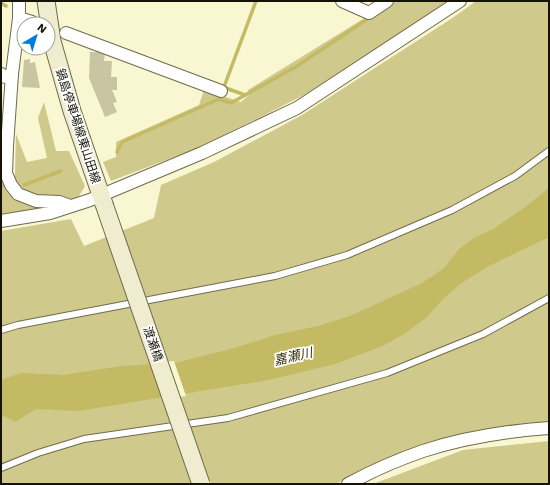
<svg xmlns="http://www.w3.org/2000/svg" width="550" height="485" font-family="'Work Sans','Noto Sans JP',sans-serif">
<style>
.green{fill:#cfc98c}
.water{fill:#c4ba64}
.pier{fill:#f9f6d2}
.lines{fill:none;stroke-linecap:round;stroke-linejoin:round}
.stream{stroke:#c4ba64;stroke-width:3.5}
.building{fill:#c9c5a3}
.service-casing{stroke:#6e6b4c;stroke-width:8}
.minor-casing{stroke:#6e6b4c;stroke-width:14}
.secondary-casing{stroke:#6e6b4c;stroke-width:19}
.service{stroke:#fff;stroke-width:6}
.minor{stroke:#fff;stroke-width:12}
.secondary{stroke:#efeccf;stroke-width:17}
.secondary-bridge-casing{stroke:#6e6b4c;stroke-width:19;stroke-linecap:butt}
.secondary-bridge{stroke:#efeccf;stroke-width:17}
.labels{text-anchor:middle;stroke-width:3.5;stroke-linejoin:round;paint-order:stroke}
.street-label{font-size:12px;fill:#141306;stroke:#fff}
.water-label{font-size:13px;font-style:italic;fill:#343009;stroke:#fff}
</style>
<rect width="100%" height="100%" fill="#f9f6d2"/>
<g class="green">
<path d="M390 1H451L304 95 203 146 111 181 103 162 116 157V142L199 105 204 90 241 102 249 95 248 90 363 19Z"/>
<path d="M476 1H549V422L524 423 436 442 376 463 336 484H1V231L71 219 84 246 154 218 161 185 214 162 302 115 454 17Z"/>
<path d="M44 102 56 151H69L85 186 79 196 44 209 1 216V183L15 176 16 134 27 162 47 158 38 118Z"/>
<path d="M549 441V483L373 484 463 450Z"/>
</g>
<path class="water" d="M549 188V237L489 266 460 284 443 299 427 317 404 334 383 346 335 364 269 380 78 411 36 409 15 422 4 416 1 417V380L21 373 66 375 75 373 122 366 175 363 234 348 275 335 318 326 350 316 422 283 444 268 459 249 474 238 493 229 525 207Z"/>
<path class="pier" d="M174 361 186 396 164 399 152 363Z"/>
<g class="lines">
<g class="stream">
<path d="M1 3 6 6"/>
<path d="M223 87 245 95"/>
<path d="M224 87 256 1"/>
<path d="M117 152 122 142 219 99 231 103 297 66 372 16"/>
<path d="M24 185 61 171"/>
<path d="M1 186H2"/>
</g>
</g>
<g class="building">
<path d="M90 52H105L104 61H112L111 77H117V90H112L117 102 113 103 117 112 105 117 89 78Z"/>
<path d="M30 59V63L35 62 40 88 22 87 24 60Z"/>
</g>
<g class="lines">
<defs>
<g id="service">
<path d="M1 330 18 325 275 276 347 255 452 210 515 176 549 151"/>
<path d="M1 468 38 453 84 439 228 418 387 373 483 334 549 298"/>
</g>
<g id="minor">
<path d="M19 1V18L12 74 7 146 6 173 11 185 18 194 36 201 59 202 70 206"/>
<path d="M342 1 369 13 387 1"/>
<path d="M19 18 32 22"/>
<path d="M66 33 221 91"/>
<path d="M1 74 5 77 12 74"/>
<path d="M1 221 50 213 90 200 202 153 297 108 460 1"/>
<path d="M348 484C372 471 397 460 423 451 463 438 507 431 549 428"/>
</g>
<path id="secondary" d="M46 1 52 41 72 111 104 204"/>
</defs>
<use href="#service" class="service-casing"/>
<use href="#minor" class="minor-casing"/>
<use href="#secondary" class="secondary-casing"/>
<use href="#service" class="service"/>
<use href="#minor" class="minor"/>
<use href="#secondary" class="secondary"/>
<defs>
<path id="secondary-bridge" d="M104 204 201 484"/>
</defs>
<use href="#secondary-bridge" class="secondary-bridge-casing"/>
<use href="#secondary-bridge" class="secondary-bridge"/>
</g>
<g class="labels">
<g class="street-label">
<text transform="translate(78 126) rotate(72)" y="4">鍋島停車場線東山田線</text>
<text transform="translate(153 344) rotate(71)" y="4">渡瀬橋</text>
</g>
<g class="water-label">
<text transform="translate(293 356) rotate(-13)" y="5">嘉瀬川</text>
</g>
</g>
<rect width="550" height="485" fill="none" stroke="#141306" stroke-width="4"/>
<g transform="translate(36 36) rotate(38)"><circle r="19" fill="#ffffff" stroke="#a1a19b"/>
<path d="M0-3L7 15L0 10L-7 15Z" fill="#017be2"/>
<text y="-6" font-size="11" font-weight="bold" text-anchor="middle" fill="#141306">N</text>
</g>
</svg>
